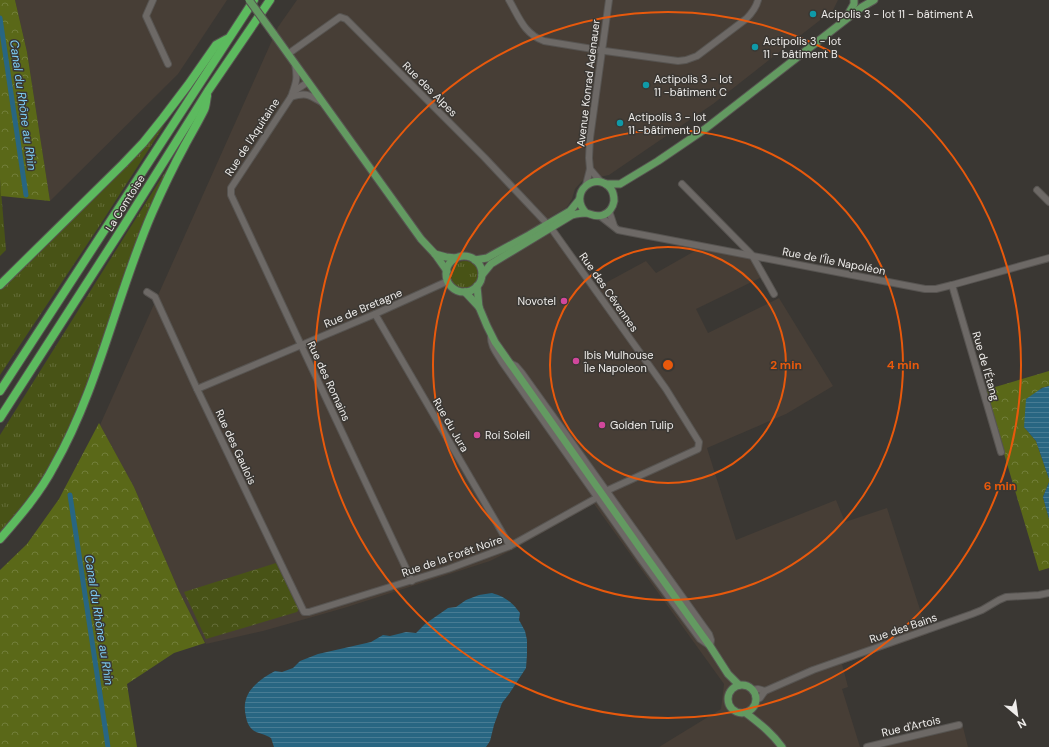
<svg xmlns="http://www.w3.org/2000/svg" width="1049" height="747" font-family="'DM Sans',sans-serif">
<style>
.built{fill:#473e36}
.grass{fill:url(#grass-tufts)}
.forest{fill:url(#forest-crowns)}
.park{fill:url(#park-crowns)}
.water{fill:url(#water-rules)}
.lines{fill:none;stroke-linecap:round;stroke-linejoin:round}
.canal{stroke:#286682;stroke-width:5}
.minor-casing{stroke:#575451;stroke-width:8}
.major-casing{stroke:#575451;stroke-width:9}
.highway-casing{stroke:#575451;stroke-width:10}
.minor{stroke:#6d6966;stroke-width:6}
.major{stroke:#639a61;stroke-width:7}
.highway{stroke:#5cba5e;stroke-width:8}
.major-bridge-casing{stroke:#575451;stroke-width:9;stroke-linecap:butt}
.major-bridge{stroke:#639a61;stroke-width:7}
.ring{fill:none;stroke:#e8590c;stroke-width:2}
.culture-dot{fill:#0f9aa8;stroke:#3a3733;stroke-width:1.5}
.hotel-dot{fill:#d1479c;stroke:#3a3733;stroke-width:1.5}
.labels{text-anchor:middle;stroke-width:3;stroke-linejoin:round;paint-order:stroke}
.poi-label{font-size:11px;fill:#efedeb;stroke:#3a3733;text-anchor:start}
.street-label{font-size:11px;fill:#efedeb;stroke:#3a3733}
.water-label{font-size:12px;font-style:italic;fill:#7dccf3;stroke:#3a3733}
.centre{fill:#e8590c;stroke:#3a3733;stroke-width:2}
.ring-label{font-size:12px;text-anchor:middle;font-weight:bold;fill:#e8590c;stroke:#3a3733;stroke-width:3;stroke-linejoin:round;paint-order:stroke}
</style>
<defs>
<pattern id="grass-tufts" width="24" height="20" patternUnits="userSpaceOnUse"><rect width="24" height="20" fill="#485316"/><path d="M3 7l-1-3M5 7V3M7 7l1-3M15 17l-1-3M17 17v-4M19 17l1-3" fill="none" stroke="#636c38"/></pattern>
<pattern id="forest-crowns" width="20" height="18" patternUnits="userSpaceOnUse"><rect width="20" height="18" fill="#5a6818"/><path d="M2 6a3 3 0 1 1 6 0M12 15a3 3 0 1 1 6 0" fill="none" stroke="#727e3a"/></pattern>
<pattern id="park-crowns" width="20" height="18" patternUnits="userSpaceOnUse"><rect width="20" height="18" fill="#485316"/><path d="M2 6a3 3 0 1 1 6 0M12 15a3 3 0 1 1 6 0" fill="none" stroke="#636c38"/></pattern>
<pattern id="water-rules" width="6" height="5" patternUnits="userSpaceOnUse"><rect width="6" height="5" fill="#286682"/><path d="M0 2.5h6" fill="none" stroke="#487c94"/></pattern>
</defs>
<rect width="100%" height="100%" fill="#3a3733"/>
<g class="built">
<path d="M15 0H227L178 74 50 201 27 52Z"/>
<path d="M297 0H838L833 10 713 104 609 175 582 181 575 189 572 199 567 207 547 219 598 287 646 261 656 273 700 248 751 259 762 277 696 309 708 333 779 298 833 386 786 414 707 448 736 540 836 500 845 522 887 508 928 634 842 664 848 687 842 689 860 747H659L721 709 724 684 594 504 512 550 490 561 344 608 263 631 206 644 179 591 134 487 100 425 278 27Z"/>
<path d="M963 727 968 747H878Z"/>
</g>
<g class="grass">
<path d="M165 124 98 228 0 375V290L108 185Z"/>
<path d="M182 145 67 436 37 489 0 535V435Z"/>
<path d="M0 179 6 250 0 256Z"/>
<circle cx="465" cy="275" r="14"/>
</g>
<g class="forest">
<path d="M0 0H15L27 52 50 201 1 196 0 179Z"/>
<path d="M1049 371V386L1041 388 1024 427 1036 441 1049 479V482L1043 497 1049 519V568L1039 571 985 390Z"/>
<path d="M99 423 134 487 179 591 205 643 174 653 127 684 137 747H0V570L27 544 59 499Z"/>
</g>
<path class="park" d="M276 563 299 609 297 612 206 639 184 592Z"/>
<g class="water">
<path d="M1049 386V479L1036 441 1024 427 1026 399 1042 388Z"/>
<path d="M1049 482V519L1043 497Z"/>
<path d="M492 593C505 597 511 601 520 613L519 620 525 631 527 640V655L526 668 509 694 502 703 494 725 490 741 486 747H274L271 738C268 736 265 735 262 734 260 733 258 733 256 732 250 729 247 723 246 717 240 693 257 681 275 671L282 672 293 668 300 661 318 654 371 642 383 635 390 636 406 632 416 633 425 624 448 608 456 607 466 600 479 595Z"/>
</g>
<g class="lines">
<g class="canal">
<path d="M0 18 26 195"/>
<path d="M70 495 108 747"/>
</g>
<defs>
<g id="minor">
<path d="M153 0 146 16 168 64"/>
<path d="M509 0C519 17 524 34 544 41L605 51 678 61 686 60 697 56 746 19C752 13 756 8 758 0"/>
<path d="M288 54 340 17 346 19 484 157 551 228 666 389 699 442 698 449 606 491"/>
<path d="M295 64C298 79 296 83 291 97L231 188V195L301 345 412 581"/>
<path d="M293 92 308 82"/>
<path d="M291 97C307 92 309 95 323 103"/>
<path d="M590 169 601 182"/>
<path d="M682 184 752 255 774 294"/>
<path d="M586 185 590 169 589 158 590 138 609 0"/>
<path d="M1037 190 1049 202"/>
<path d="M609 211 614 226"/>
<path d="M600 216 618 230 623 231 925 289H936L952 285 1049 258"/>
<path d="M952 285 1001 452"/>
<path d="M147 292 155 297 197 389 304 612H309L448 569 510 546 598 497"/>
<path d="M375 314 510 546"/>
<path d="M491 335C490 346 497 353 502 362L640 558 700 639 710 646 711 640 709 634 522 373 516 366 510 363"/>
<path d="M197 389 375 314 448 281"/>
<path d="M752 690 758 689 765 691"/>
<path d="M756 700 760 698 765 691 813 670 972 614 982 610 999 600 1006 597 1039 595 1049 593"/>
<path d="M867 747 959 725"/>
</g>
<g id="major">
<path d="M846 18 854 4V0"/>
<path d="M273 33 421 239 435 254 447 271"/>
<path d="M606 184H620L658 161 705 129 862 7 874 0"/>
<path d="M435 254 446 257 456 258"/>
<circle cx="464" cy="274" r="18"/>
<path d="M475 260 487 258 494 254 529 235 570 211 579 200"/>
<path d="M482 275 491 264 572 215C576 214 581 213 585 213 591 213 594 218 603 215 609 213 613 207 614 201 614 197 613 192 611 189 596 169 567 193 586 213"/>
<path d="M477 286 479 307 487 326 495 342 645 555 710 646 728 674 739 685"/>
<path d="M465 292 479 307"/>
<circle cx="742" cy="699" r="14"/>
<path d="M746 713C760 724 771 732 782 747"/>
</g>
<g id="highway">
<path d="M0 285 123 164 143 143 163 118 188 85 216 45 227 39"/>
<path d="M0 391 254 0"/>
<path d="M0 418 123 227 208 91 270 0"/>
<path d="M0 539C20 516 40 493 54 466 99 387 116 296 152 213 162 190 173 167 185 145 191 134 198 122 204 110 206 106 206 100 207 96"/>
</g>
</defs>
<use href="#minor" class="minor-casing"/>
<use href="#major" class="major-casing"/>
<use href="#highway" class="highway-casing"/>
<use href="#minor" class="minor"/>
<use href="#major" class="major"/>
<use href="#highway" class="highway"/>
<defs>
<path id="major-bridge" d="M249 0 273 33"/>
</defs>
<use href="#major-bridge" class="major-bridge-casing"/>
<use href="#major-bridge" class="major-bridge"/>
</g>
<g class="ring">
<circle cx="668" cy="365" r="118"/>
<circle cx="668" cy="365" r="235"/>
<circle cx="668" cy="365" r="353"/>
</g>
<g class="culture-dot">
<circle cx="813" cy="14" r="4"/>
<circle cx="755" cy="47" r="4"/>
<circle cx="646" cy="85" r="4"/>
<circle cx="620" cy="123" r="4"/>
</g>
<g class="hotel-dot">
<circle cx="564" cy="301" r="4"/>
<circle cx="576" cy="361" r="4"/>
<circle cx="602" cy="425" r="4"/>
<circle cx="477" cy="435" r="4"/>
</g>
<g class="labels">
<g class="poi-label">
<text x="821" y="18">Acipolis 3 - lot 11 - bâtiment A</text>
<text x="763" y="45">Actipolis 3 - lot<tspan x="763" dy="13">11 - bâtiment B</tspan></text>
<text x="654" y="83">Actipolis 3 - lot<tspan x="654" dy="13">11 -bâtiment C</tspan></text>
<text x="628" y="121">Actipolis 3 - lot<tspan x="628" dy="13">11 -bâtiment D</tspan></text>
<text x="556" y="305" text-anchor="end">Novotel</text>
<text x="584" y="359">Ibis Mulhouse<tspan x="584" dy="13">Île Napoleon</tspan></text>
<text x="610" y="429">Golden Tulip</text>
<text x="485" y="439">Roi Soleil</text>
</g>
<g class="street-label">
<text transform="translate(588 83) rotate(-83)" y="4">Avenue Konrad Adenauer</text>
<text transform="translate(430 89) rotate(45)" y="4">Rue des Alpes</text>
<text transform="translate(252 137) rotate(-57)" y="4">Rue de l'Aquitaine</text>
<text transform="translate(125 203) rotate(-58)" y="4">La Comtoise</text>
<text transform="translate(834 261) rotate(11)" y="4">Rue de l'Île Napoléon</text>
<text transform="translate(609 292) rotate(55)" y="4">Rue des Cévennes</text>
<text transform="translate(363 308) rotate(-23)" y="4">Rue de Bretagne</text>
<text transform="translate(986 366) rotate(74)" y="4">Rue de l'Étang</text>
<text transform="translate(329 381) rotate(65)" y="4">Rue des Romains</text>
<text transform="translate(451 425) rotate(60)" y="4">Rue du Jura</text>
<text transform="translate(236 447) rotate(65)" y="4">Rue des Gaulois</text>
<text transform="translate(452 556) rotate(-19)" y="4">Rue de la Forêt Noire</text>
<text transform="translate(903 628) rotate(-19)" y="4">Rue des Bains</text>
<text transform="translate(911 726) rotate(-13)" y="4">Rue d'Artois</text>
</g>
<g class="water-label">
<text transform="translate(23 105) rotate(82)" y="4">Canal du Rhône au Rhin</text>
<text transform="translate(99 620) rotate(81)" y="4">Canal du Rhône au Rhin</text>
</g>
</g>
<circle cx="668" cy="365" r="6" class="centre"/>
<g class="ring-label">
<text x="786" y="369">2 min</text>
<text x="903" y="369">4 min</text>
<text x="1000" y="490">6 min</text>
</g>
<g transform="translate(1017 715) rotate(151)" stroke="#3a3733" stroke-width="3" paint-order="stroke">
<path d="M0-3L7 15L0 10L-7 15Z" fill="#efedeb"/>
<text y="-6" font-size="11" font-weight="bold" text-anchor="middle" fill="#efedeb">N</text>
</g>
</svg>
